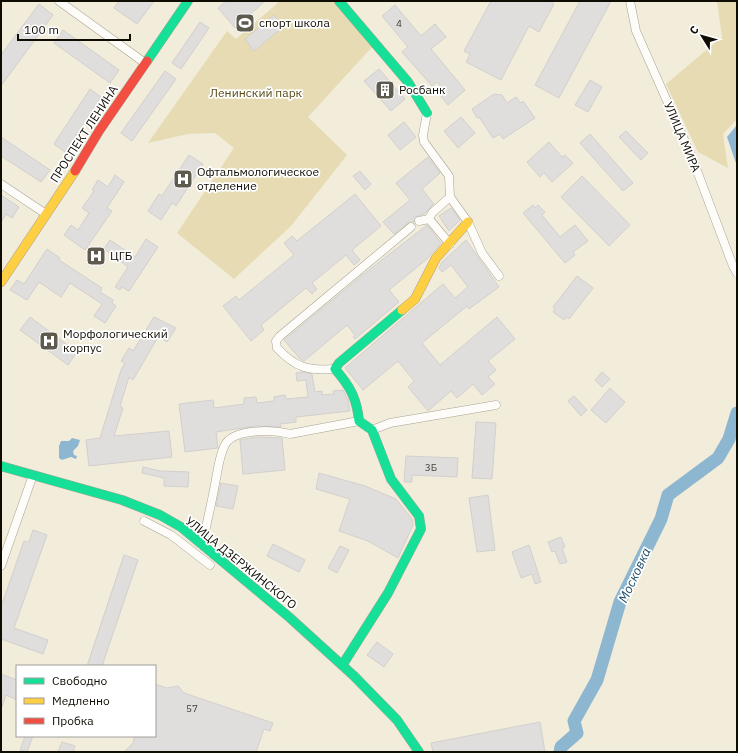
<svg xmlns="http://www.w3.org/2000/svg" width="738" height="753" font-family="'IBM Plex Sans',sans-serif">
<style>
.green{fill:#e6dbb2}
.water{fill:#8db6d0}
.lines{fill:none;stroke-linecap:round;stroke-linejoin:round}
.river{stroke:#8db6d0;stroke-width:13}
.building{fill:#e0dedc;stroke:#d2cfcd}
.street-casing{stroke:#a7a394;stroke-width:9}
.fast-casing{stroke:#a7a394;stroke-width:10}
.slow-casing{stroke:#a7a394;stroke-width:10}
.jam-casing{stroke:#a7a394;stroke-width:10}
.street{stroke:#fdfcf9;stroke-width:8}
.fast{stroke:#16e098;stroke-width:9}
.slow{stroke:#ffcf43;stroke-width:9}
.jam{stroke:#f24e42;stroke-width:9}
.labels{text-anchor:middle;stroke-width:3.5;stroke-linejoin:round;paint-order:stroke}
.number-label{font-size:10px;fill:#434038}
.poi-label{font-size:12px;fill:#0f0c02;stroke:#fff;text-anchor:start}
.park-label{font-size:12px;fill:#574a14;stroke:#fff}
.street-label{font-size:12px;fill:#0f0c02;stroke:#fff}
.water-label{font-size:13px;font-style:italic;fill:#1c4a69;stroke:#fff}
</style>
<rect width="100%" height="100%" fill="#f2edda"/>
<g class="green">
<path d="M280 1H334L373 46 308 117 347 155 291 226 234 279 177 233 234 148 215 133 188 134 148 143 227 31 236 39Z"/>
<path d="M717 1H737V119L723 134 728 168 698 152 666 84 722 37Z"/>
</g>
<g class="water">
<path d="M737 125V166L727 137Z"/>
<path d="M72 438 80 440 78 446 73 451 74 455 77 456 76 459 71 457 62 460 59 458V446L61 441H69Z"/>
</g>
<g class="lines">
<path class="river" d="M560 752 561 747 577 733 574 721 597 680 620 602 661 519 668 495 718 458 729 439 737 413"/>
</g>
<g class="building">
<path d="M119 1H154L137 24 114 8Z"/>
<path d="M226 1H265L235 28 218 8Z"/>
<path d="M491 1H550L554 4 539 32 529 26 501 80 466 62 470 54 464 51Z"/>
<path d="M580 1H611L559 98 535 85Z"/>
<path d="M39 4 53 15 1 86V55Z"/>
<path d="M395 5 421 36 435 24 446 37 431 49 465 90 448 105 440 95 444 91 437 82 432 86 402 52 408 47 382 16Z"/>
<path d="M274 15 283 27 254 51 245 39Z"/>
<path d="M200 22 209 28 181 69 172 63Z"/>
<path d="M63 30 119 70 110 83 54 43Z"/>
<path d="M379 69 405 99 391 111 364 81Z"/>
<path d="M165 71 176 79 132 141 121 133Z"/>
<path d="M590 80 602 87 588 112 575 105Z"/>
<path d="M90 89 101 97 65 152 54 144Z"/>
<path d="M494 94 502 95 507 103 516 97 521 103 523 101 535 118 503 139 500 134 493 138 479 117 477 118 472 109Z"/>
<path d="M461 117 475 133 458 148 444 131Z"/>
<path d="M404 122 416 137 400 150 388 135Z"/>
<path d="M626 131 648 153 641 160 619 137Z"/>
<path d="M590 134 633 183 623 191 580 143Z"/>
<path d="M1 137 50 170 41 182 1 156Z"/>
<path d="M549 142 562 157 565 155 573 163 552 182 544 173 540 177 527 162Z"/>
<path d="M189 155 203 164 176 206 172 203 161 220 148 211 159 194 162 196Z"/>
<path d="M428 157 440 173 422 189 434 204 424 214 415 217 414 222 408 223 394 234 383 222 410 200 396 183Z"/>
<path d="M360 171 371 184 365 190 353 176Z"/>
<path d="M115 175 124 182 107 208 112 211 85 250 64 235 71 225 78 230 89 213 82 208 94 191 92 190 98 180 108 187Z"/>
<path d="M582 176 630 225 609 246 561 197Z"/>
<path d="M355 194 381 226 352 250 360 260 354 265 346 255 312 283 317 289 312 294 306 288 261 325 264 330 251 341 223 306 236 296 239 300 294 255 284 243 292 236 297 241Z"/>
<path d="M1 195 19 207 12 218 6 214 1 222Z"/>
<path d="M533 205 535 208 538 205 545 212 542 215 560 237 575 225 588 241 573 252 575 255 565 263 523 213Z"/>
<path d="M451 208 460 220 449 231 439 216Z"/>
<path d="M427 225 441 243 427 259 389 290 399 302 355 339 353 337 355 335 347 325 304 361 300 359 284 340 360 277Z"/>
<path d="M146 239 158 247 129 291 122 287 120 290 115 287 128 267 104 249 110 240 135 257Z"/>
<path d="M466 240 499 287 469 309 467 306 422 343 440 365 497 317 515 339 488 361 496 370 488 377 495 384 482 395 473 384 457 398 451 391 428 411 408 387 414 381 398 361 363 390 345 368 443 284 455 298 468 287 451 265 442 272 439 268 442 262Z"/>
<path d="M47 249 60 258 59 260 102 288 100 292 113 300 112 303 116 306 105 323 94 316 102 304 70 283 61 297 39 282 27 300 10 290 17 280 24 284Z"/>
<path d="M577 276 593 288 569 319 566 317 564 320 553 312 555 309 553 307Z"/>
<path d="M30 317 77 352 68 365 20 330Z"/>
<path d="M154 317 176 328 167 342 158 337 133 380 129 377 120 406 123 408 114 436 169 431 172 457 89 466 86 440 100 438 121 370 125 363 121 361 129 348 133 351Z"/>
<path d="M303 372 312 374 315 392 322 391V395L334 394 333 391 343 390 348 400 350 411 296 417V422L280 424 281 427 256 426 216 432 218 448 185 452 179 404 213 400 214 408 244 404V398L256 397 257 403 274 401V397L285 395 286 399 308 397 306 380 297 381 296 373Z"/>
<path d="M602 372 610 379 602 387 595 380Z"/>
<path d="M610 388 625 402 606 423 591 410Z"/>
<path d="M574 396 587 410 581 416 568 401Z"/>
<path d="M476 422 496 423 492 479 472 478Z"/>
<path d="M257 437 282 438 285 470 243 474 240 440Z"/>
<path d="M406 456 458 458 457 477 412 475V482H404Z"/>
<path d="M143 467 160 471 189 472 188 487 164 486V478L142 473Z"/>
<path d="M319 473 365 486 396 499 412 519 413 525 398 558 368 541 339 531 350 499 316 489Z"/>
<path d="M221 483 238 486 233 509 216 506Z"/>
<path d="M488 495 495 550 477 552 469 498Z"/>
<path d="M33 530 47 535 14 628 48 640 43 654 1 639V607L24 541 29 542Z"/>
<path d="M561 537 565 547 562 548 567 562 560 564 555 551 552 552 548 542Z"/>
<path d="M273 544 305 560 299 572 267 556Z"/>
<path d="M529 545 541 582 535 584 532 574 521 578 512 552Z"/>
<path d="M340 546 349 550 337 573 328 568Z"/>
<path d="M124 555 138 560 102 666H87Z"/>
<path d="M377 642 393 654 384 667 367 655Z"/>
<path d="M1 674 17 680V700L6 695 2 707Z"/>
<path d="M155 684 167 688 178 686 184 693 273 723 270 731 264 729 256 752H124L133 743 135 736H155Z"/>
<path d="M540 722 545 752H433L431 743Z"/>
<path d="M25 736H33L27 752 20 750Z"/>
<path d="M62 742 75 746 73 752H58Z"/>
</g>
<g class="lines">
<defs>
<g id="street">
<path d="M59 1 145 63"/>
<path d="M630 1 636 31 691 155 733 266 737 273"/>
<path d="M427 113 423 135 424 142 449 176 450 197 468 222 482 253 499 276"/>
<path d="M1 184 46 214"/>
<path d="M450 197 432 213 429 219 450 244"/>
<path d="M419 221 429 219"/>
<path d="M335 369C308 371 296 368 277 348L276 341 280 336 411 227"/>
<path d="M372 430 390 423 496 405"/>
<path d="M144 521 171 535 210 565"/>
<path d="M202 545C207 523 212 501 216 479 218 467 220 453 226 443 237 428 274 430 290 434L359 421"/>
<path d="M1 566 33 475"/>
</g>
<g id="fast">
<path d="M339 1 408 82 427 113"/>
<path d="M147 61 188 1"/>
<path d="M1 466 122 500 160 515 181 527 289 617 354 676 397 720 419 752"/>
<path d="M343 664 388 593 421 529 419 516 391 479 372 430 359 421C357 399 350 386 335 369L339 363 402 310"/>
</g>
<g id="slow">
<path d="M1 282 75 171"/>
<path d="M402 310 415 299 436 258 468 222"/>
</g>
<path id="jam" d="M75 171 99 131 147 61"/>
</defs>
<use href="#street" class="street-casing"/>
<use href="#fast" class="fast-casing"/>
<use href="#slow" class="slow-casing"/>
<use href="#jam" class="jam-casing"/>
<use href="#street" class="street"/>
<use href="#fast" class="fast"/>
<use href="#slow" class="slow"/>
<use href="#jam" class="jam"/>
</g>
<defs>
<symbol id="stadium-square" viewBox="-11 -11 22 22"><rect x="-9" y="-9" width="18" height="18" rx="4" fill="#5e5b4e" stroke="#fff"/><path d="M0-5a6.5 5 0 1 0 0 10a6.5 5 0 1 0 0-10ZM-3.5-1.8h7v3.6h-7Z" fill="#fff"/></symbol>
<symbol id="building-square" viewBox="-11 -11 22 22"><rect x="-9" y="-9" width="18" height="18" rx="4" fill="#5e5b4e" stroke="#fff"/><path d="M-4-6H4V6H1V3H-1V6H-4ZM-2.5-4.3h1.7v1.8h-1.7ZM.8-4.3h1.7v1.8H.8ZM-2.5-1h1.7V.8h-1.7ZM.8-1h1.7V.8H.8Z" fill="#fff"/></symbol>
<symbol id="hospital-square" viewBox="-11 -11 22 22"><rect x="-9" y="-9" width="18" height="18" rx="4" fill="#5e5b4e" stroke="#fff"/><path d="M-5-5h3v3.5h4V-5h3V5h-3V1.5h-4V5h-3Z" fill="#fff"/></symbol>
</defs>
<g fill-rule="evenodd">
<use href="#stadium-square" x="234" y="12" width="22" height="22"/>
<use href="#building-square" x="374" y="79" width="22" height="22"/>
<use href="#hospital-square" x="172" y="168" width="22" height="22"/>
<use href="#hospital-square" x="85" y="245" width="22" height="22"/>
<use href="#hospital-square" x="38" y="330" width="22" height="22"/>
</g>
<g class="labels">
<g class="number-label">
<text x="399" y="27">4</text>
<text x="431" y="471">3Б</text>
<text x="192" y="712">57</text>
</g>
<g class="poi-label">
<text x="259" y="27">спорт школа</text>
<text x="399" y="94">Росбанк</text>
<text x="197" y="176">Офтальмологическое<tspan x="197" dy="14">отделение</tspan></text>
<text x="110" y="260">ЦГБ</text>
<text x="63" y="338">Морфологический<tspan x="63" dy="14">корпус</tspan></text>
</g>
<g class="park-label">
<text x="256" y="97">Ленинский парк</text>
</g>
<g class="street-label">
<text transform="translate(84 134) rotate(-57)" y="4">ПРОСПЕКТ ЛЕНИНА</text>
<text transform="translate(682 137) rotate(67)" y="4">УЛИЦА МИРА</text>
<text transform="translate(241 563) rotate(39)" y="4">УЛИЦА ДЗЕРЖИНСКОГО</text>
</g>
<g class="water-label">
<text transform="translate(634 575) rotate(-65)" y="5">Московка</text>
</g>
</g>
<rect width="738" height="753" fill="none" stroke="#0f0c02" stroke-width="4"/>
<rect x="16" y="665" width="140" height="72" fill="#ffffff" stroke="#9f9e9a"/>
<rect x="24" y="678" width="20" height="6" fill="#16e098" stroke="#9f9e9a"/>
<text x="52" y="685" font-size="12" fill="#0f0c02">Свободно</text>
<rect x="24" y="698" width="20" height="6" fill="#ffcf43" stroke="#9f9e9a"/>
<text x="52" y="705" font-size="12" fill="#0f0c02">Медленно</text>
<rect x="24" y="718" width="20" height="6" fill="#f24e42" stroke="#9f9e9a"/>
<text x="52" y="725" font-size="12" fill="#0f0c02">Пробка</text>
<g transform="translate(702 36) rotate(307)" stroke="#ffffff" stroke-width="3" paint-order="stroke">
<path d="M0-3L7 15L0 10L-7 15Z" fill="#0f0c02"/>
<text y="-6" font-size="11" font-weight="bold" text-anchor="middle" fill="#0f0c02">С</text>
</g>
<path d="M18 34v6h112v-6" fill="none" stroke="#0f0c02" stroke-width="2"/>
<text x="24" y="34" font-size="12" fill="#0f0c02" stroke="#ffffff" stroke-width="3" paint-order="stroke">100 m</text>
</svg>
